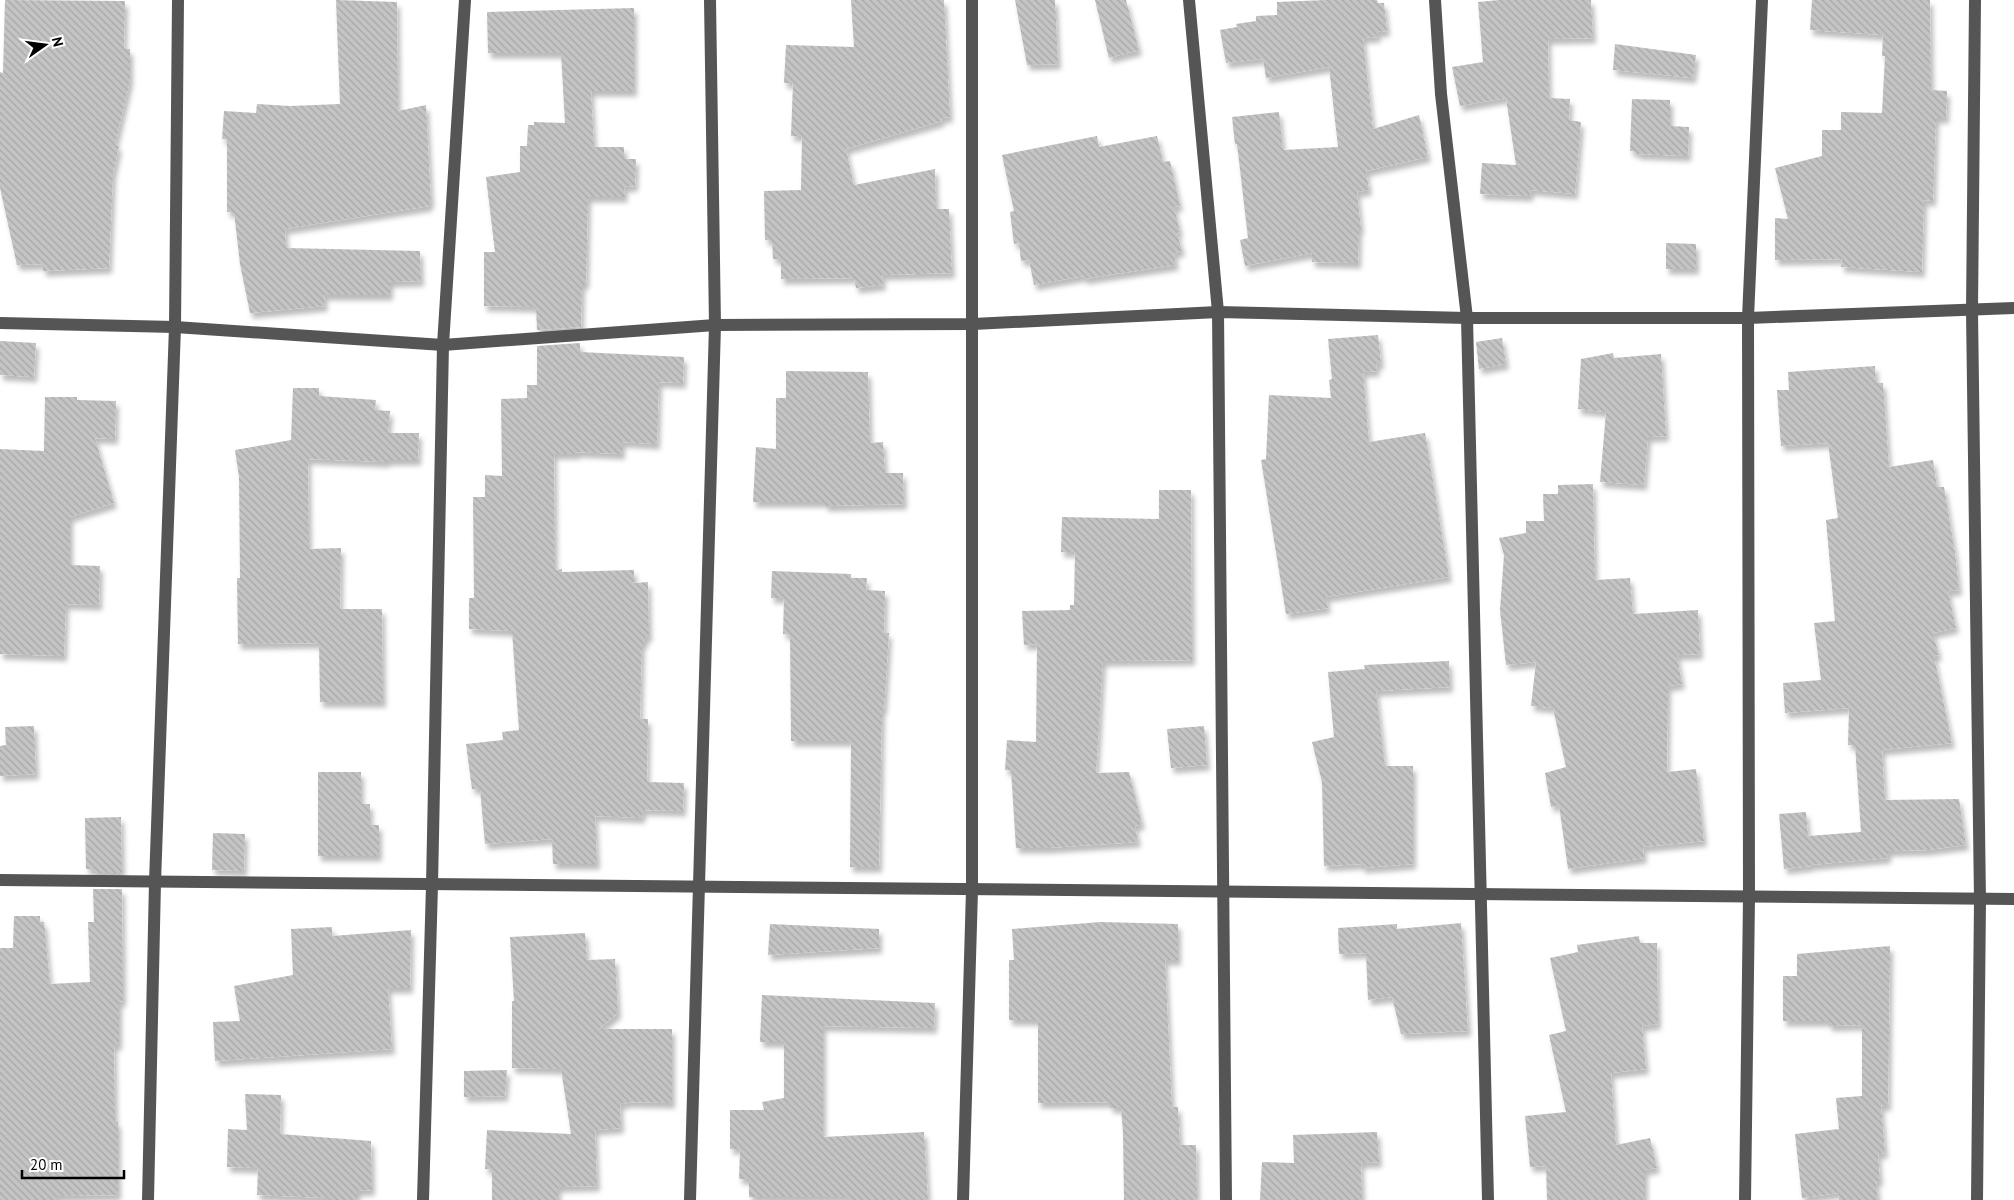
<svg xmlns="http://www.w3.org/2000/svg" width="2014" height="1200" font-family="'PT Sans',sans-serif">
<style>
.building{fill:url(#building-back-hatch);filter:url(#shadow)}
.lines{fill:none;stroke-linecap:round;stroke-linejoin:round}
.minor{stroke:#555;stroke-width:12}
</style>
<defs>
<pattern id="building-back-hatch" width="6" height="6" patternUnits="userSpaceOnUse" patternTransform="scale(1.25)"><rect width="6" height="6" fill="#c4c4c4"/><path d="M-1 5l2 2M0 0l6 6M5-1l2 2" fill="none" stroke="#a7a7a7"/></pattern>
<filter id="shadow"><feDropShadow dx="3" dy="5.5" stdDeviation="2.5" flood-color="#0004"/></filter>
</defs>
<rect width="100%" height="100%" fill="#fff"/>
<g class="building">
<path d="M5 0 125 1 124 49H130V80L115 145 119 146 113 174 109 268 43 271V264L17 265 0 188V72L3 73Z"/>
<path d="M336 0 397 2 398 111 426 105 431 203H429V206L285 229 286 248 420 251 421 281 390 282V295H324L325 306 250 313 240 264 234 212H227V139H222L224 111 256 113 257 104 290 106 340 104Z"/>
<path d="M851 0H944L950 117 941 118 942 121 846 149 854 185 935 169 936 209H949L952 273 882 275 883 285 856 288 854 278 781 279V259H773L772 240H765L764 191 801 190 802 136H791L793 83H784L786 45 854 47Z"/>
<path d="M1015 0H1055L1058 64 1027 65Z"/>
<path d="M1095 0H1126L1139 50 1109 58Z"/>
<path d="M1326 0H1377L1378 3H1384L1387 31 1377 32 1378 37 1363 38 1373 129 1419 115 1428 157 1366 171 1369 190 1357 192 1361 229H1359L1358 263 1312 262V253L1245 266 1240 240 1248 238 1237 144H1235L1232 117 1279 112 1283 150 1338 147 1329 67 1266 78 1263 59 1226 63 1220 30 1237 27 1236 24 1256 21V16L1277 15V2Z"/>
<path d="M1499 0H1591L1593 38 1548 39 1549 98 1570 99 1569 120 1581 122 1575 194 1531 190 1530 196 1480 194 1482 163 1516 165 1506 98 1460 106 1452 67 1483 62 1478 2Z"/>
<path d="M1812 0H1930L1931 90 1947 91 1946 118H1936L1933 201 1924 200 1922 272 1841 267 1842 259 1775 260V218L1788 219 1775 168 1822 156V130H1841V112L1882 113 1885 56H1882L1883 35 1810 30Z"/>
<path d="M634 8V91H591L594 147H624V159H636L635 186 624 187 625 197H588L586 284H582L581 327 537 330 536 307 484 306V252H495L486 177 520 172V146H527L528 125H534V122L565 123 561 53H488L487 12Z"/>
<path d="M1615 44 1696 55 1693 78 1613 70Z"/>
<path d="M1632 99 1670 100V126L1689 127 1688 156 1637 154V152L1630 151Z"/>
<path d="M1097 136 1099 147 1157 136 1163 162 1170 161 1180 206 1174 207 1180 232 1177 233 1182 251 1174 253 1176 265 1084 279V276L1034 285 1029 260 1021 261 1019 243 1014 244 1010 212 1014 211 1002 155Z"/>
<path d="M1666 243 1696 244V269H1666Z"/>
<path d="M1378 335 1381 364H1376L1377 371 1363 372 1369 442 1425 433 1449 577 1326 597 1328 608 1286 614 1261 460 1266 459 1269 395 1331 398 1329 380 1332 379 1328 339Z"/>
<path d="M1502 338 1506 364 1479 369 1476 342Z"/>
<path d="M0 341 36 343 34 377 0 375Z"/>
<path d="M580 343V352L684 357 683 383 659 382 657 444 622 442V454L577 452V454H554L555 570 562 569V572L634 570V583L648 582 649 637H645V643H642L640 719H648L647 782 684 783 683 811 643 810 642 818 595 816 597 864H553L552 839 485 844 480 789H472L466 744 503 740 502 732 519 730 512 631 469 629V598H474L473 497H485V475L502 476 501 399 527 398V385H537V346Z"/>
<path d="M1613 353 1614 358 1661 354 1666 436 1648 437 1644 485 1600 482 1606 412 1578 409 1581 359Z"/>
<path d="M1875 366 1876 383H1883L1889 467 1933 460 1937 487H1944L1955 553 1959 590 1948 591 1956 628 1933 633 1939 655 1934 656 1952 743 1882 750 1885 800 1959 799 1966 845 1927 850 1888 851V858L1810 865 1811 866 1784 869 1779 814 1806 812 1808 836 1861 832 1855 745H1848L1849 708 1785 713 1783 683 1821 680 1814 623 1835 621 1826 520 1838 518 1828 443 1781 446 1777 390H1789L1788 372Z"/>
<path d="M786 371 868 372 870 443 883 442 885 473H903L904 504 825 506V502H753L756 447 776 449V398H786Z"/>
<path d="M293 388H319V396L376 400 375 410 390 411 388 433H419L418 460H387V462L308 459 309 549 341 548 340 609H382L383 702H320L319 643 238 644 237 578H240L239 477 235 450 291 440Z"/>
<path d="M45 397H77V400L116 401 115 439 95 438 114 503 70 517V565L100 566 99 605 66 604 64 656 0 654V449L44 451Z"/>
<path d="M1593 484 1595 580 1630 578 1633 614 1698 610 1700 654 1677 655 1682 684 1668 686 1667 772 1696 769 1704 841 1643 847 1644 858 1568 869 1559 805 1551 807 1545 773 1566 767 1553 708 1531 706 1536 662 1506 665 1500 610 1504 555 1499 538 1526 533V521H1544L1543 494H1558V485Z"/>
<path d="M1159 490H1191L1192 660 1103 661 1096 773 1129 772 1142 824 1135 826 1138 842 1047 848H1016L1011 770H1005L1007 740 1036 742 1037 644 1024 645 1022 611 1070 610V605H1074L1075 552H1061L1062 517 1159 519Z"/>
<path d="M772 571 851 574V578H867L866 590 885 591 884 633H889L884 709H882L879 867H850L851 741H791L790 634H783L784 598H771Z"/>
<path d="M1449 661 1450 687 1376 691 1385 766H1413V864L1362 868V864L1324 866 1322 782 1312 742 1334 737 1328 672 1365 669 1364 665Z"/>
<path d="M34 726 36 774 0 776V746L6 745 5 727Z"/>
<path d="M1204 726 1207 765 1171 768 1167 729Z"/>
<path d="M318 772H361V804H370V825H379V856H318Z"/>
<path d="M121 817 122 873H93V869H86L85 818Z"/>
<path d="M213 833 245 834 244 871 212 870Z"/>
<path d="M93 889H122L123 1001 119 1002V1045H114L115 1122H118V1195L57 1196V1200H0V948H13L14 916H40V922H44L50 984 90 982 88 922H94Z"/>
<path d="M1101 922 1178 924V960H1165L1172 1107H1178L1180 1145H1196L1197 1200H1124L1123 1133 1121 1108H1110V1102L1038 1103V1020H1009V960H1014L1012 929Z"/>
<path d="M1461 923 1468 1031 1401 1034 1392 997 1368 1000 1366 953 1339 954 1338 928 1397 924V929Z"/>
<path d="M770 924 879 929V948L768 955Z"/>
<path d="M332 927V936L411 930 410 988H388L392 1049 215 1061 213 1022 240 1021 234 986 293 975 291 929Z"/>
<path d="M585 933 587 960 615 959 618 1013 599 1029H672V1103L627 1102V1103L620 1104 621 1128 595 1130 597 1186 558 1187V1200H492V1169H485L487 1130 571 1134 561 1069 512 1068V1001H514L510 937Z"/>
<path d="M1639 936 1640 943H1657L1658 1024 1642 1026 1646 1069 1611 1073 1616 1145 1650 1138 1657 1168 1645 1170V1200H1547L1546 1166 1530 1167 1525 1116 1566 1112 1549 1035 1566 1031 1550 958 1578 952 1577 945Z"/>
<path d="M1890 946 1888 1106 1881 1105 1885 1153 1878 1154 1880 1181H1876L1878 1200H1839L1838 1193 1802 1198 1795 1134 1839 1129 1836 1098 1862 1096V1025L1829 1026V1021H1783V976H1797V954Z"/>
<path d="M762 995 935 1003 934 1028 823 1026V1137L924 1132 928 1200H848V1197H749V1179H739L740 1149H730V1110H764L762 1102 784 1098V1042H760Z"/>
<path d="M507 1070 505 1096 464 1097V1071Z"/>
<path d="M245 1094 281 1095 280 1134 371 1141 372 1190 357 1191V1200H329V1198L257 1195 258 1168 227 1167 228 1129 247 1130Z"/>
<path d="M1377 1132 1379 1162 1361 1163 1362 1200H1260L1262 1162 1294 1163 1293 1135Z"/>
</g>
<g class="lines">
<g class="minor">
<path d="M1189 0 1218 312 1226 1200"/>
<path d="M1435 0 1441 94 1467 318 1488 1200"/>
<path d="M1975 0 1972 311 1980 900 1977 1200"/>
<path d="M0 323 175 327 443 345 715 325 973 324 1218 312 1467 318H1748L2014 308"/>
<path d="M0 880 2014 899"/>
<path d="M148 1200 155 882 175 327 178 0"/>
<path d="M423 1200 432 885 443 345 465 0"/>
<path d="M690 1200 715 325 710 0"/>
<path d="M963 1200 972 890V0"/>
<path d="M1745 1200 1749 898 1748 318 1762 0"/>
</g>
</g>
<g transform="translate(45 45) rotate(76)" stroke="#ffffff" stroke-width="4" paint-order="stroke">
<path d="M0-4L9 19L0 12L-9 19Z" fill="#000000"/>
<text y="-8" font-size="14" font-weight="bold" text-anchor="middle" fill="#000000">N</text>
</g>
<path d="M22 1170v8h102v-8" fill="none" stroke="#000000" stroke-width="2.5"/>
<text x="30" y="1170" font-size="15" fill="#000000" stroke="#ffffff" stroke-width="4" paint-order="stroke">20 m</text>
</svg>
